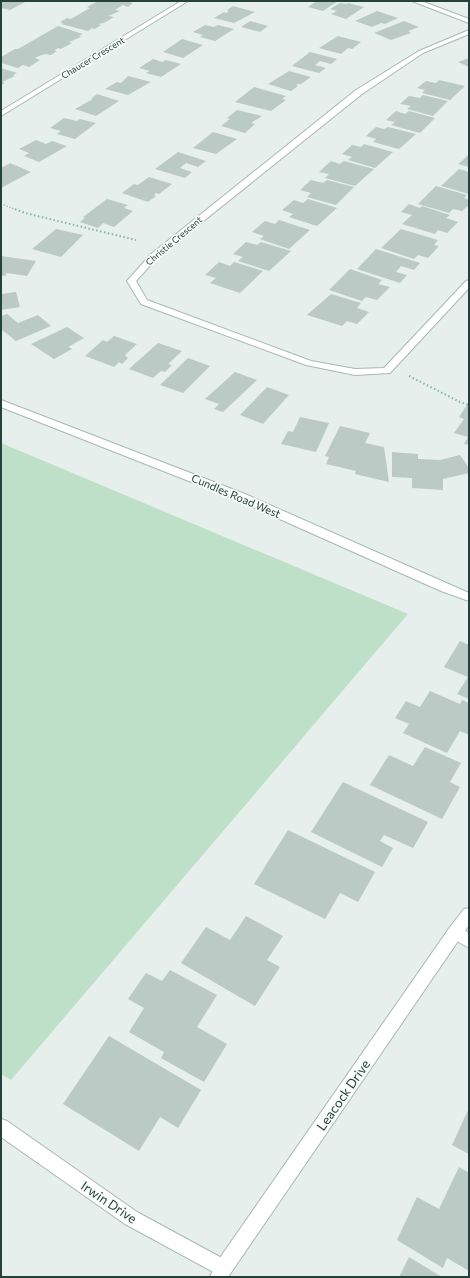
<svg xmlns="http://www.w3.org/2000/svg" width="470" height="1278" font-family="Commissioner,sans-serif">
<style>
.green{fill:#bfe0c8}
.building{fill:#bbcac4}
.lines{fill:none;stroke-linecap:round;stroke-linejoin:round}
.minor-casing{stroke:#a8b8b2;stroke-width:2}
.tertiary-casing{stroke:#a8b8b2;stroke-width:2}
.path-far1{stroke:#86b3a5;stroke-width:1.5;stroke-dasharray:1 2;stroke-linecap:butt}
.path{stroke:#86b3a5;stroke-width:2;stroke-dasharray:1.5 2.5;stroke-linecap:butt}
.minor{fill:#fff;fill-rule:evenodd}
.tertiary{fill:#fff;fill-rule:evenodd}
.labels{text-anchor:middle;stroke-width:3.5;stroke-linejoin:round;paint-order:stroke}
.far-street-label{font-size:9px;fill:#24423a;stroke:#f7fbf9}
.street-label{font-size:11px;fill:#24423a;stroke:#f7fbf9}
.near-street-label{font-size:13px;fill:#24423a;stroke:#f7fbf9}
</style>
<rect width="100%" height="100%" fill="#e6efeb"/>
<path class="green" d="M1 443 408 614 11 1080 1 1074Z"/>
<g class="building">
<path d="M1 1H27L10 10 1 8Z"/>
<path d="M98 1H133L130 3H133L128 7 123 5 115 10 120 11 108 16 114 17 104 23 98 24 101 25 95 29 92 28 88 31 61 24 63 23 60 22 67 18 71 19 90 8 87 7Z"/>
<path d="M317 1H338L323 11 308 7Z"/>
<path d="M340 3 346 4 348 3 364 7 346 19 331 14 337 11 330 9Z"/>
<path d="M233 6 255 12 234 23 214 18 224 12 226 13 229 11 227 10Z"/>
<path d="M377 11 398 18 385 24 381 23 372 27 355 21Z"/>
<path d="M250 21 268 26 260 32 241 27Z"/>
<path d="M404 21 419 27 408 31 411 33 391 40 374 33Z"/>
<path d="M205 25 214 27 218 25 234 29 215 41 200 37 203 35 193 32Z"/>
<path d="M58 26 83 34 79 36 81 37 69 42 72 43 61 49 58 48 54 51H57L51 55 45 54 39 56 35 58 40 60 29 67 23 65 18 68 1 63V57L15 49H18Z"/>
<path d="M338 36 361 42 352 49 348 48 341 54 319 48Z"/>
<path d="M182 39 203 45 183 58 163 52Z"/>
<path d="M310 52 337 59 331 64 320 61 315 65 326 68 319 73 292 66Z"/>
<path d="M469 58V67L458 62Z"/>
<path d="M153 59 162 62 166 60 181 64 161 77 146 73 150 71 139 68Z"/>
<path d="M1 68 17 73 13 75 15 76 2 82 5 83 1 85Z"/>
<path d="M289 71 311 77 301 84H298L296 85 298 86 291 91 268 84Z"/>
<path d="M128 76 151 82 128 95 105 89 117 82 121 83Z"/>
<path d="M439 80 465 86 450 100 422 93 425 90 417 88 426 81 436 83Z"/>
<path d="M254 87 286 96 282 99 286 100 271 111 235 102Z"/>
<path d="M97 94 119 101 96 116 75 109 93 99H91Z"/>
<path d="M423 95 448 101 433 116 407 109 411 106 400 104 409 96 420 98Z"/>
<path d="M237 110 262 116 251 123 255 124 245 133 221 126 230 119 227 118Z"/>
<path d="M396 111 405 114 409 111 435 118 420 133 391 125 395 122 386 120Z"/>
<path d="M64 118 77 121 80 119 96 123 75 139 57 134 61 131 50 128Z"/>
<path d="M376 127 384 129 388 127 416 134 399 149 373 142 376 139 366 136Z"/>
<path d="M213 132 237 139 216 154 193 148Z"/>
<path d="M36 140 46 144 52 141 67 146 39 162 24 156 29 153 19 149Z"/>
<path d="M364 144 393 152 375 168 348 160 352 157 342 154 352 145 361 147Z"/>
<path d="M178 152 206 161 198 167 186 163 180 168 192 172 185 178 155 169Z"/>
<path d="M469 154V167L458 164 463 160Z"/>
<path d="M331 161 340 164 344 161 374 169 355 186 325 178 329 174 319 172Z"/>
<path d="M10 163 31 172 1 188V169L2 168H1Z"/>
<path d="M459 169 469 172V194L441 186Z"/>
<path d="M149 177 172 184 159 194 156 193 154 195 156 196 148 202 122 193 134 184 138 185Z"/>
<path d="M311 180 323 183 327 180 354 187 336 205 307 197 311 193 300 190Z"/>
<path d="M436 186 467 195 464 198 469 200V205L462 211 453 209 449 213 418 204Z"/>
<path d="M107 199 128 205 124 208 133 211 114 227 103 223 98 228 80 222 85 218 83 217Z"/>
<path d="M308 199 337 208 317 226 289 217 293 214 282 210 294 200 303 203Z"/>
<path d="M409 204 420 208 422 206 450 215 446 218 458 222 447 233 438 230 435 234 402 224 412 215 401 212Z"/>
<path d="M279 220 310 230 289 249 260 239 264 236 252 232 265 221 275 224Z"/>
<path d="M56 229 83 235 61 257 32 249Z"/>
<path d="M401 229 438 240 434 245 439 246 428 258 418 255 414 259 381 248Z"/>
<path d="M246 242 257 245 261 242 291 251 269 271 238 261 243 257 233 254Z"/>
<path d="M376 249 420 263 414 270 401 266 396 272 407 275 400 283 357 269Z"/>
<path d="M1 256 36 261 27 276 7 273 5 276 1 275Z"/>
<path d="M219 262 230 266 234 262 263 271 240 293 210 283 216 278 205 275Z"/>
<path d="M350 269 382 280 378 284 390 287 377 300 366 297 362 301 329 290Z"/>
<path d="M16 292 20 307 1 310V294Z"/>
<path d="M331 294 361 303 357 308 369 312 357 324 347 321 342 326 307 315Z"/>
<path d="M7 314 18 323 38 315 51 326 16 341 1 329V316Z"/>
<path d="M67 327 84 338 68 347 72 349 54 359 31 344Z"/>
<path d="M114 336 137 344 125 355 128 358 122 364 119 362 114 367 85 356 103 340 107 342Z"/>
<path d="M158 343 182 351 168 364 172 365 165 372 161 371 153 378 129 369Z"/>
<path d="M188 358 210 366 183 393 160 385Z"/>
<path d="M235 372 257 380 223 412 214 409 219 404 205 399Z"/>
<path d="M267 387 289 395 263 424 240 415Z"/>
<path d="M467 405H469V445L464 444 468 437 454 433 464 419 459 417Z"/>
<path d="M300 417 329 423 316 452 281 444 288 431 293 432Z"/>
<path d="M340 426 370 433 365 443 384 447 389 482 355 474 356 471 326 464 329 457 325 456Z"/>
<path d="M392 452 418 454V459L440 460 460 455 469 468V473L443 479V490L412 488V478L392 477Z"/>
<path d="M460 641 469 645V699L457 694 468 677 444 667Z"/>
<path d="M430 691 460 704 462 700 469 703V735L460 731 447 753 403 733 409 724 395 718 406 701 420 707Z"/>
<path d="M425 747 461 763 450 782 460 787 442 819 370 785 389 755 413 766Z"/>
<path d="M343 782 428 822 413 848 384 835 380 841 393 848 382 867 311 832Z"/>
<path d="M288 830 375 872 358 902 340 893 325 919 254 884Z"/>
<path d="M246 916 283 936 267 960 280 967 255 1006 181 963 206 927 230 940Z"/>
<path d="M170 970 217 995 197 1027 227 1044 204 1082 161 1058 164 1052 129 1032 144 1008 128 999 146 973 162 981Z"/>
<path d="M109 1036 201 1090 178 1128 160 1117 139 1151 63 1104Z"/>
<path d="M469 1108V1154L452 1145Z"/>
<path d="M459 1167 469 1173V1271L447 1258 443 1268 397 1240 417 1197 439 1209Z"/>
<path d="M409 1257 442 1277H399Z"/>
</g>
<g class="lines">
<defs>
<g id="minor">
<path d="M181 1H188L1 116V111Z"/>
<path d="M412 1H421L469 19V23Z"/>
<path d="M469 30V34L423 53 362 94 156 259 136 281 147 300 311 361 355 369 384 368 466 281 469 280V288L390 373 355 375 306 365 141 304 127 281 150 255 356 90 419 51Z"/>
<path d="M455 925 469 933V948L450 937 448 932 450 927Z"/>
<path d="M1 1119 7 1121 137 1212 229 1262 232 1268 229 1274 223 1277 217 1274 125 1224 1 1137Z"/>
</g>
<g id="tertiary">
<path d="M1 400 245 494 469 593V601L441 591 237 500 1 407Z"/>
<path d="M469 908V925L228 1277H210L217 1262 450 927 464 909Z"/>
</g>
</defs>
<use href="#minor" class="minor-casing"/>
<use href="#tertiary" class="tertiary-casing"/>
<path class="path-far1" d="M1 204 17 210"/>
<g class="path">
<path d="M15 209 25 213 136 240"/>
<path d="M409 376 460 402 469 405"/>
</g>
<use href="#minor" class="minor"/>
<use href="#tertiary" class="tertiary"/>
</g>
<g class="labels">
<g class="far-street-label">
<text transform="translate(93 58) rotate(-31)" y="3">Chaucer Crescent</text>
<text transform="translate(174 241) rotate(-40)" y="3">Christie Crescent</text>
</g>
<g class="street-label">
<text transform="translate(236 496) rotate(23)" y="4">Cundles Road West</text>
</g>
<g class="near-street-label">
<text transform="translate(343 1095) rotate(-55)" y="5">Leacock Drive</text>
<text transform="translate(109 1202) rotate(34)" y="5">Irwin Drive</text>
</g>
</g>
<rect width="470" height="1278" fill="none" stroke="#24423a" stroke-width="4"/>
</svg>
